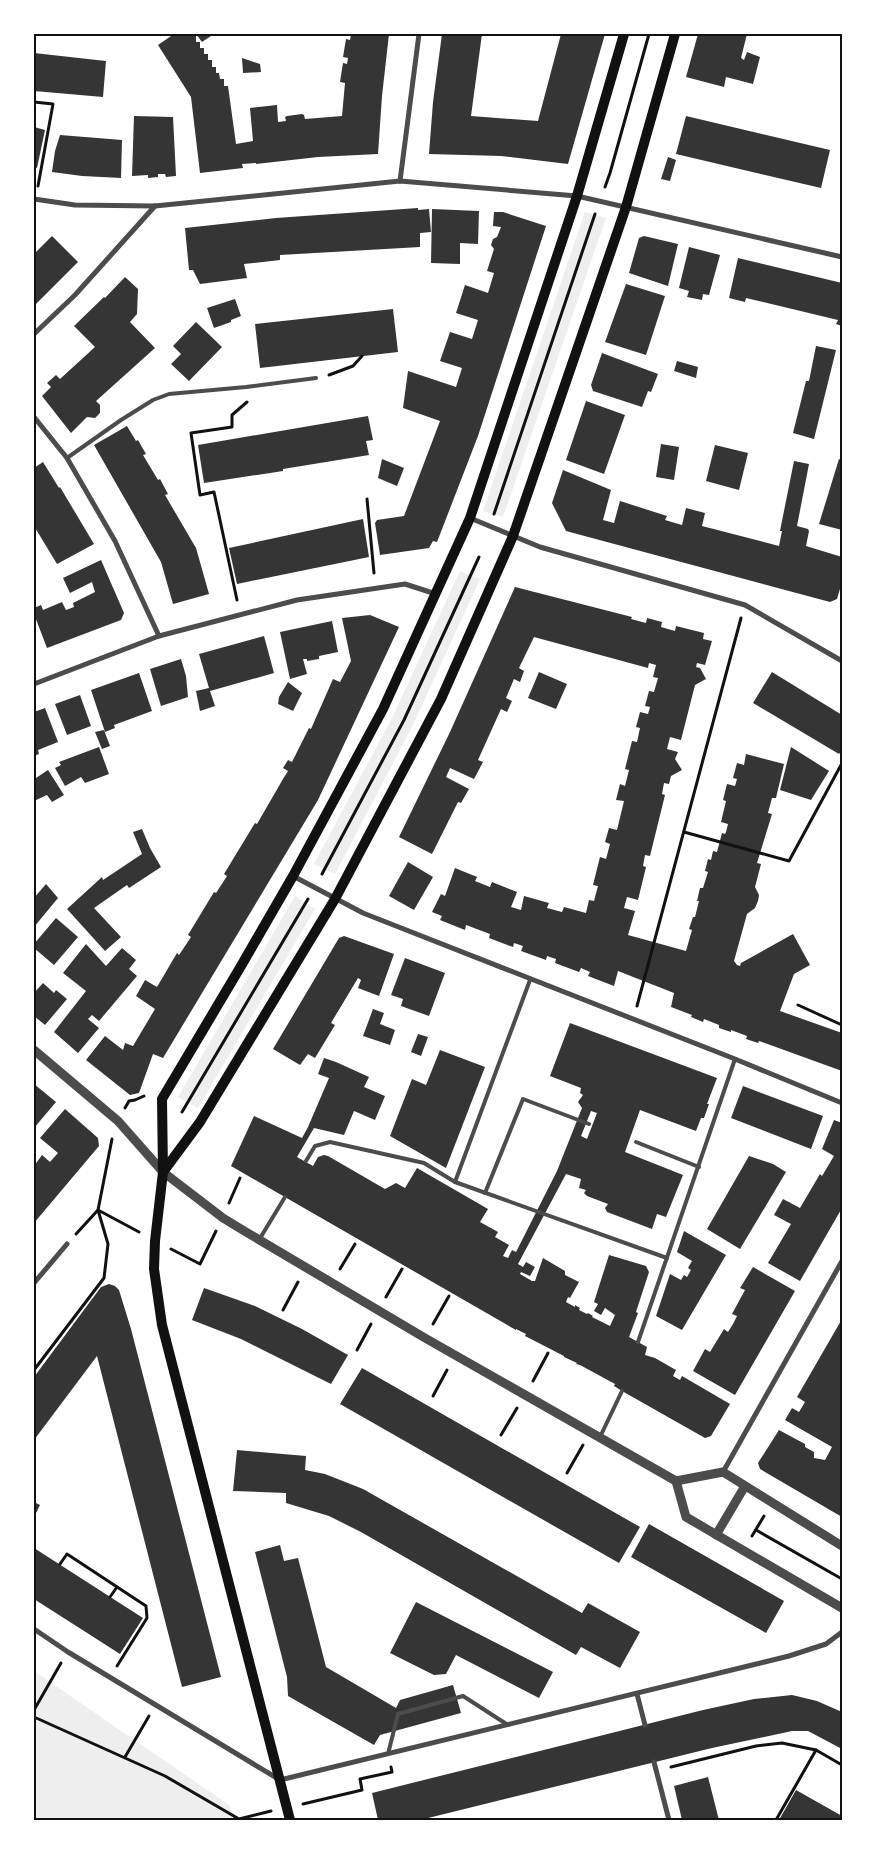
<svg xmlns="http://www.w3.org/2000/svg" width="876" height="1854" font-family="Rubik,sans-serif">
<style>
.green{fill:#eee}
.building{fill:#353535;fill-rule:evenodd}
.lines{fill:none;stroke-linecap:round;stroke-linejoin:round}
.path{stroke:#111;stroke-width:3}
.service{stroke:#4c4c4c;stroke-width:4}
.minor{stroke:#4c4c4c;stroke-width:5}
.tertiary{stroke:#4c4c4c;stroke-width:9}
.secondary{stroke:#111;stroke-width:10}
.neatline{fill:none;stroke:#111;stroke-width:2}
</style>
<rect width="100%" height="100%" fill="#fff"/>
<g class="green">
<path d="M585 212 606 218 503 517 483 511Z"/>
<path d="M460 571 480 579 413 725 335 874 314 864 392 718Z"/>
<path d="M295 896 315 909 198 1108 178 1097Z"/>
<path d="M34 1671 229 1805 235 1820H34Z"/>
</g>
<g class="building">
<path d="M174 34 196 35V42H200V48H204V54H208V60H212V67H216V73H219L220 79H224V86H228L236 144 253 141 250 108 277 105 278 122 286 121 285 117 287 116 302 114 304 115 305 119 342 116 345 83 340 82 343 63 347 64 348 58 343 57 346 39 350 40 351 34H389L382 96 378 154 318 157 256 164V163L242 164 243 168 200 173 191 97 158 45Z"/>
<path d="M196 34H214L202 42Z"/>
<path d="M442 34H482L471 116 538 121 561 34H605L568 164 501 156 429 154 433 102Z"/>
<path d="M698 34H747L741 58 744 60 747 52 760 57 753 84 726 77 724 87 686 77Z"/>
<path d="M34 53 106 61 103 97 34 91Z"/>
<path d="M242 58 260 64 261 72 243 73Z"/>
<path d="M134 116 173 117 176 176 166 177 165 174H158V177L148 178V175L132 176Z"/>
<path d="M686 116 830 150 821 188 676 154Z"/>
<path d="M34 127 45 130 37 168 34 167Z"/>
<path d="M60 135 122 140 121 178 82 176 52 172 55 151Z"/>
<path d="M668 157 676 160 670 181 661 179Z"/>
<path d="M418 208V210L429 209 431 232 420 233V247L280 255V260L244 264 247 278 200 284 193 270H189L185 228 276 218Z"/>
<path d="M432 209 479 211 478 244 460 243V264L431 263Z"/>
<path d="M494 212H503L546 226 478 436 437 542 433 541 429 548 380 555 375 523 377 520 404 516 440 421 403 408 408 371 456 387 462 368 440 361 450 332 472 339 478 320 456 313 465 285 488 293 494 273 487 271 494 249 491 245 493 239 497 237 501 227 493 226Z"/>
<path d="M52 236 78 262 34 306V254Z"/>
<path d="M644 236 678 244 668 286 629 273 639 238Z"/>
<path d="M689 247 720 255 709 295 703 294 702 300 687 297 689 291 679 288Z"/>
<path d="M738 258 842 283V326L836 324 838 320 746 298 745 302 729 298Z"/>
<path d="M125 277 138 289 137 314 130 322 155 348 96 401 100 405V413L95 418 87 417 71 433 42 396 51 387 47 383 56 375 60 379 95 347 74 326 104 297 105 298Z"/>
<path d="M626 284 665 296 646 355 605 342Z"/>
<path d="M235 299 241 316 231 320V322L214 328 207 308Z"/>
<path d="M393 309 398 352 260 368 255 324Z"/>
<path d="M196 322 222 347 189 381 171 364 181 354 173 346Z"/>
<path d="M816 346 836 350 814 439 793 433 806 381H809Z"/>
<path d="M602 353 658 374 651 392 648 391 642 407 593 391 591 385Z"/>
<path d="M677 361 698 367 696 378 674 371Z"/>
<path d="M586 401 625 415 604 474 566 460Z"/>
<path d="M368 416 373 440 366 441 369 455 283 469V471L204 483 198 445Z"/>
<path d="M127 426 136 441 138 440 146 454 143 455 158 480 160 479 168 494 165 495 196 548 209 594 173 604 161 562 94 445Z"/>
<path d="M661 444 679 447 674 480 656 477Z"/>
<path d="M715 445 748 453 739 490 706 481Z"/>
<path d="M382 459 404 468 397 486 378 478Z"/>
<path d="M839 459 842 460V530L819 524Z"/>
<path d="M794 461 809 464 797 526 808 529 809 531 806 546 842 557V582L837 599 830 602 566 531 552 503 563 470 611 490 603 520 614 523 620 501 667 516 665 520 682 525 686 508 705 513 702 526 779 546 782 531H780Z"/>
<path d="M43 462 59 488 60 487 94 544 57 564 34 526V468Z"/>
<path d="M363 519 369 557 237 584 229 548Z"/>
<path d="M101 560 124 613 121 620 47 648 34 614V608L41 605 43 610 62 602 66 610 74 607 73 603 95 592 92 582 70 593 63 578Z"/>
<path d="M515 587 632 617 631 619 646 623 647 618 662 622 661 627 675 631 676 626 704 633 703 639 712 641 705 665 697 663 696 667 700 668 706 679 695 685 681 740 670 737 667 749 678 752 675 759 682 770 671 776 669 784 664 783 662 794 665 795 650 856 645 855 643 866 646 867 638 900 627 897 624 908 635 911 628 935 686 951 692 930 689 929 693 917H695L699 901H697L700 888H703L708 872 705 871 708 859 711 860 713 851 717 852 722 833 725 834 726 832 728 824 721 822 726 801 723 800 727 784 735 786 737 779 733 778 737 763 744 765 746 754 784 764 776 798H772L768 813 772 814 757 863 761 864 755 887 759 895 758 901 755 908 747 914 734 961 737 965 740 966 741 963 793 934 810 965 794 974 780 1011 842 1033V1071L759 1041 758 1043 746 1039 747 1036 731 1030V1032L719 1028V1025L704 1019 703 1022 691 1017 692 1015 671 1007 674 993 618 971 614 986 588 976 590 972 581 968 579 972 555 963 556 959 547 956 546 960 521 951 523 946 514 943 513 947 489 938 490 934 466 925 465 930 440 920 442 916 432 912 441 894 445 896 455 868 477 877 475 881 490 887 492 882 517 892 511 907 521 910 524 896 549 903 547 908 562 912 564 907 586 913 589 900 594 901 598 886 593 885 600 857 606 859 610 844 605 842 609 828 617 830 624 801 616 800 620 784 625 786 629 770 625 769 632 741 637 742 640 728 636 727 640 712 648 714 650 707 645 706 649 691 654 692 658 678 653 677 656 665 649 663 648 668 534 637 519 668 524 671 520 682 514 679 506 698 512 701 507 712 501 709 478 760 483 762 474 779 450 768 446 777 469 789 461 803 458 802 432 854 399 837 450 732Z"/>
<path d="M370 615 399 627 318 800 163 1058 153 1054 139 1093 130 1095 86 1060 105 1036 123 1050 125 1043 133 1046 155 1009 136 996 145 980 157 987 177 953 179 955 191 937 188 935 214 892 216 893 227 876 224 874 255 823 257 824 283 779 288 771 283 768 288 760 292 762 309 728 311 729 333 679 340 682 351 661 342 618Z"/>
<path d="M332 621 338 652 319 656V659L307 661V659H303L307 674 290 679 280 632Z"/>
<path d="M264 636 274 673 210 691 215 706 200 711 196 691 209 688 199 654Z"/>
<path d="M181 659 186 676 188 697 161 706 150 669Z"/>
<path d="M539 672 567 684 556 709 528 698Z"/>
<path d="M772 672 842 715V750L839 754 753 703Z"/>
<path d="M139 673 152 711 114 725 115 728 105 732 91 690Z"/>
<path d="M288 682 302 693 293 711 278 704 279 697Z"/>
<path d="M80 695 91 726 67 735 55 704Z"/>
<path d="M45 708 58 742 38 750 39 754 34 756V712Z"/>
<path d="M104 730 110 746 102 749 95 732Z"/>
<path d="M99 747 109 774 85 783 81 777 65 786 55 768 61 765 59 762Z"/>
<path d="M791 747 829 771 811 800 780 790Z"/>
<path d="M48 770 64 795 52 802 47 795 34 801V776L36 778Z"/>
<path d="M142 829 150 848 161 867 129 888 127 885 94 908 121 937 105 951 67 909 102 877 103 880 142 854 133 832Z"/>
<path d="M408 862 433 877 414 910 389 896Z"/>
<path d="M46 884 58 898 34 927V898Z"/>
<path d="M56 918 78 937 54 965 34 948V944Z"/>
<path d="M344 936 394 954 379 996 358 988 361 980 358 978 331 1023 335 1025 315 1058 308 1054 300 1065 273 1049 339 938Z"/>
<path d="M86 944 106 966 122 948 136 960 129 969 137 976 99 1021 92 1015 88 1019 99 1028 78 1053 54 1032 86 991 63 973Z"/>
<path d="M405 958 445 973 429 1016 401 1006 403 999 391 995Z"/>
<path d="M43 983 54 993 56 990 67 999 45 1025 34 1016V993Z"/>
<path d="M373 1009 384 1013 380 1024 395 1030 390 1045 363 1036Z"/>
<path d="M570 1023 717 1078 707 1104H709L704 1118H701L696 1131 640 1110 625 1152 683 1175 666 1217 657 1214 652 1229 607 1212 605 1208 608 1204 587 1196 584 1193 586 1190 579 1188 581 1179 566 1174 518 1264 523 1267 526 1262 535 1267 530 1276 521 1272 520 1274 532 1281H535L543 1258 565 1271V1275L579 1282 570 1298 568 1297 566 1302 575 1307V1305L580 1308 579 1310 587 1314 588 1313 593 1316 592 1317 610 1326 615 1315 605 1308 601 1315 594 1311 598 1304 594 1302 609 1255 646 1266 649 1272 636 1312 638 1313 629 1337 647 1347 645 1355 655 1358 676 1370 673 1376 680 1380 682 1376 730 1404 711 1436 705 1438 622 1391 614 1386 615 1384 580 1365 576 1364 577 1363 564 1357V1356L525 1336 526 1334 516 1329V1330L231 1166 254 1116 302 1138 308 1127 329 1078 318 1074 324 1058 336 1062 369 1077 364 1087 385 1096 375 1120 354 1111 344 1135 314 1128 297 1157 313 1166 318 1157 324 1155 328 1156 385 1189 396 1183 405 1188 417 1168 488 1209 480 1222 498 1232 495 1237 509 1245 503 1256 508 1258 512 1250 516 1252 557 1171 582 1108 578 1102 583 1095 580 1093 581 1088 550 1076ZM591 1111 597 1113 587 1139 581 1136Z"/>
<path d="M418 1034 428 1037 421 1056 411 1052Z"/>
<path d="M440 1050 485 1067 446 1168 390 1136 412 1079 426 1085Z"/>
<path d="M34 1084 56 1102 34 1128Z"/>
<path d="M743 1086 823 1116 811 1149 731 1118Z"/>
<path d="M65 1109 98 1138 99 1146 34 1223V1166L42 1155 50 1162 58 1153 40 1138Z"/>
<path d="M834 1120 842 1123V1208L800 1281 768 1263 791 1224 774 1215 783 1199 800 1208 820 1174 822 1176 834 1156 822 1149Z"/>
<path d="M749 1156 773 1164 786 1172 740 1249 707 1229Z"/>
<path d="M684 1231 726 1255 682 1330 656 1316 670 1274 681 1280 684 1275 687 1277 691 1270 688 1268 692 1261 677 1252Z"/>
<path d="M753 1267 795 1291 735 1395 693 1371 705 1349 710 1352 724 1329 728 1332 733 1324 737 1316 732 1314 745 1290 740 1288Z"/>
<path d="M109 1284 115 1286 119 1290 131 1329 221 1677 182 1687 97 1356 34 1440V1377L101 1287Z"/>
<path d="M204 1288 255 1306 302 1329 348 1355 331 1384 241 1339 192 1320Z"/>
<path d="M842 1319V1517L760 1469 758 1463 779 1430 805 1444V1447L814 1452V1458L825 1460 832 1447 785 1420 792 1408 799 1412 805 1402 797 1397Z"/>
<path d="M362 1368 640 1527 619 1563 340 1404Z"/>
<path d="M237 1450 306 1456 305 1470 325 1474 363 1489 582 1613 588 1603 640 1632 620 1668 581 1647 576 1655 361 1532 329 1516 286 1503V1493L233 1491Z"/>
<path d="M34 1502 40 1505 34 1517Z"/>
<path d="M649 1524 784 1601 766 1633 631 1557Z"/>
<path d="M280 1545 284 1561 298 1558 326 1667 396 1708 400 1700 453 1685 461 1713 380 1735 374 1745 288 1696 287 1677 255 1552Z"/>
<path d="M34 1548 143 1618 120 1654 34 1599Z"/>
<path d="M416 1602 553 1672 539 1698 456 1655 446 1674 434 1675 390 1653Z"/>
<path d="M792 1695 817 1701 842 1712V1749L808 1731H792L712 1748 420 1820H378L372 1793 703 1710 754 1699Z"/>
<path d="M708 1777 719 1820H682L674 1786Z"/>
<path d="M796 1790 842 1816V1820H779Z"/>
</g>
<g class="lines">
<g class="path">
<path d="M34 102 53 104 38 186"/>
<path d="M605 187 610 173 649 34"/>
<path d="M329 375 353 366 362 356"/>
<path d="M367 499 374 573"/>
<path d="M494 514 595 214"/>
<path d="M237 600 214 492 200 495 191 433 232 427V415L247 402"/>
<path d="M684 832 789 861 841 765 842 766"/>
<path d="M322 874 404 720 479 557"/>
<path d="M798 1005 842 1025"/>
<path d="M637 1006 741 618"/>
<path d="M125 1108 129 1101 135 1100 144 1096"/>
<path d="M182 1112 308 899"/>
<path d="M229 1203 240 1178"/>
<path d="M76 1234 98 1210 139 1232"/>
<path d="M171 1249 200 1264 216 1231"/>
<path d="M340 1269 355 1244"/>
<path d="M386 1297 402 1269"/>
<path d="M283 1310 298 1282"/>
<path d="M433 1324 449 1296"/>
<path d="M357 1350 371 1324"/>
<path d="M34 1370 104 1278 108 1244 98 1210 112 1139"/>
<path d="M533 1381 548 1353"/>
<path d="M433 1396 447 1370"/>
<path d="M501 1435 517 1408"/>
<path d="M567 1473 583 1445"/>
<path d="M756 1530 842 1579"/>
<path d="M752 1536 764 1516"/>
<path d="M60 1564 67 1554 146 1606 147 1618 117 1666"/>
<path d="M110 1597 117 1587"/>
<path d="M34 1710 61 1663"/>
<path d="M34 1717 165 1776 239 1819 271 1811"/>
<path d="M125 1757 149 1716"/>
<path d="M671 1767 756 1746 782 1743 816 1750 842 1765"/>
<path d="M303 1804 362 1790 360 1779 392 1772 391 1767"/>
<path d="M776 1820 816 1750"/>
</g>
<g class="service">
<path d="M67 458 121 420 153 400 169 394 246 387 316 378"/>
<path d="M636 1142 699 1167"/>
<path d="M306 1161 315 1146 330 1142 424 1163 455 1182 667 1258"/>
<path d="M455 1182 530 980"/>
<path d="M485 1193 523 1099 589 1124"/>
<path d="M259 1240 285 1197"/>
<path d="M638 1342 735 1059"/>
<path d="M600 1437 622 1391"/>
<path d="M388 1754 398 1714 463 1696 508 1725"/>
</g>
<g class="minor">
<path d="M400 181 419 34"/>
<path d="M34 199 75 205 155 206 400 181 577 196 842 257"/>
<path d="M34 334 75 295 155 206"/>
<path d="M34 417 67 458 115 541 159 636"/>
<path d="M470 518 540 547 745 605 842 661"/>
<path d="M34 684 159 636 297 600 405 584 436 594"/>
<path d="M293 876 363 913 735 1059 842 1103"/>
<path d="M34 1283 67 1244"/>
<path d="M723 1472 842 1261"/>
<path d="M34 1629 68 1652 280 1780 789 1656 826 1644 842 1632"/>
<path d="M637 1694 645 1725"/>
<path d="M654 1762 669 1820"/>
</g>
<g class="tertiary">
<path d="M34 1050 118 1121 163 1172 223 1218 241 1229 425 1338 676 1481 723 1472 842 1546"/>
<path d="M676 1481 686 1517 842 1608"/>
<path d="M716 1535 745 1486"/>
</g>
<g class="secondary">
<path d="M163 1172 200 1122 335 899 441 699 513 536 626 207 675 34"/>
<path d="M290 1820 162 1325 154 1269 155 1241 163 1172 162 1099 241 966 293 876 383 709 470 518 577 196 624 34"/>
</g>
</g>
<rect width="876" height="1854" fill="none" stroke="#ffffff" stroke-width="70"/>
<rect x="35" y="35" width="806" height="1784" class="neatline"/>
</svg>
